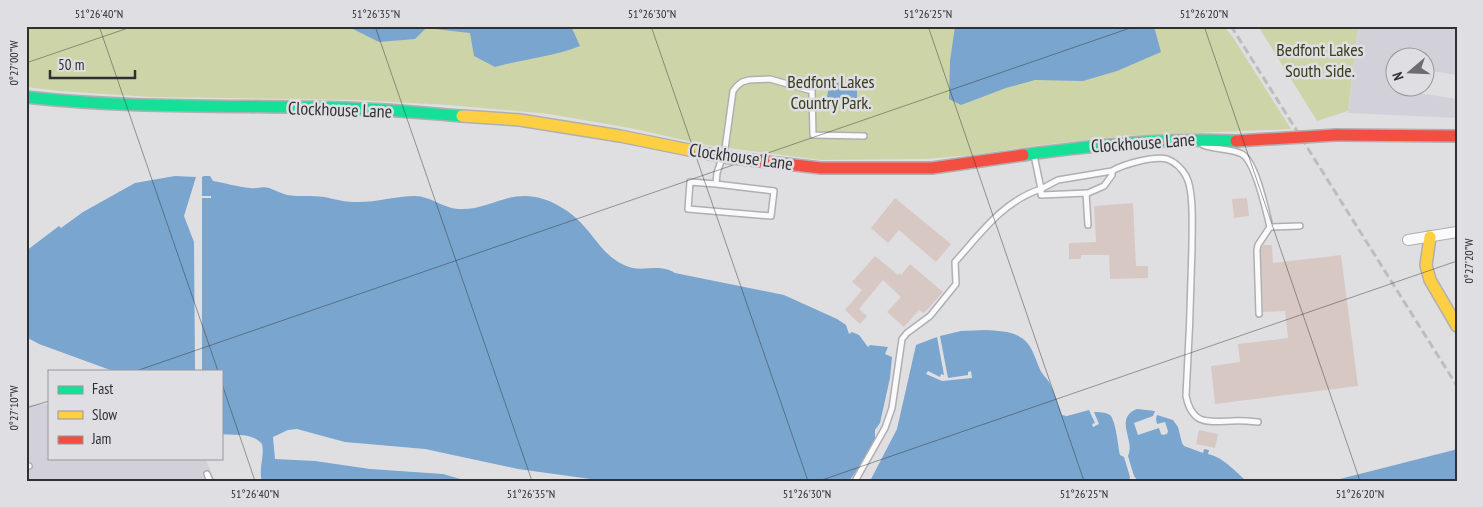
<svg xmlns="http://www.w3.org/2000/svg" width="1483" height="507" font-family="'PT Sans Narrow',sans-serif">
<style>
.built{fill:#d2d1da}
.green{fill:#cdd5a8}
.water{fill:#79a5ce}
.building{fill:#d8c8c4}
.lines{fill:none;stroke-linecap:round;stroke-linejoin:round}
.lane-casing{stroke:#afafb2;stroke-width:8}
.street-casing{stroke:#afafb2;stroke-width:12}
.fast-casing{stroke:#afafb2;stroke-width:14}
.slow-casing{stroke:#afafb2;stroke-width:14}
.jam-casing{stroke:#afafb2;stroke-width:14}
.lane{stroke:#fafafb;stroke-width:5}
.street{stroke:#fafafb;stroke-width:10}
.fast{stroke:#16e098;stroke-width:11}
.slow{stroke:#ffcf43;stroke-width:11}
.jam{stroke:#f24e42;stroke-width:11}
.rail{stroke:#bdbdbd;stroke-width:3;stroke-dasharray:8 4;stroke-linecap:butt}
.jam-bridge-casing{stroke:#afafb2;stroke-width:14;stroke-linecap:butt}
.jam-bridge{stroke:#f24e42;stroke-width:11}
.ticks{fill:none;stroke:#303032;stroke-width:1;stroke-opacity:0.45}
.labels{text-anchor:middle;stroke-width:5;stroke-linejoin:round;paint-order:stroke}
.park-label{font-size:18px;fill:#383e1a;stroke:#dedee3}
.street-label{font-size:18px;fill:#303032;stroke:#dedee3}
.neatline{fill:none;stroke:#303032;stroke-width:2}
.ticks-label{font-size:12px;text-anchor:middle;fill:#303032}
</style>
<rect width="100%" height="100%" fill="#dfdfe2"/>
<g class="built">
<path d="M1358 26H1457V75L1426 70V58H1396V88H1411V92L1457 99V118L1348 113Z"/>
<path d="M49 404V458H205L215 481H26V405Z"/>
</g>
<g class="green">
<path d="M26 26H1224L1234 39 1291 129 1124 136 1033 146 973 155 925 159 820 160 706 145 635 129 549 114 448 105 355 100 150 97 59 91 26 87Z"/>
<path d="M1258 26H1358L1348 111 1317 121Z"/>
</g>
<g class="water">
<path d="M347 26H571L580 46C552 57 523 59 495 67L474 56 470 33 426 28 415 39 379 42Z"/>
<path d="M955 26H1152L1155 30 1161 52 1117 71 1083 81 1035 80 1006 88 961 105 949 99 950 61Z"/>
<path d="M830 83H837L857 86V104L827 97Z"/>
<path d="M175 176 196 177 184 216 194 242 195 371H113L39 344 26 337V251L59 226 61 228 83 212 135 183Z"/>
<path d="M204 176H210L213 181C225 183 238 187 250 188 256 189 263 186 269 188 275 190 280 193 287 195 299 197 312 195 324 197 335 199 344 202 354 202 374 203 395 196 415 196 430 196 443 208 458 209 489 211 509 188 543 199 554 202 567 210 576 218 593 233 602 255 624 265 642 274 657 262 675 273L784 295 837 319 846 325 849 334 852 332 859 335 868 347 870 345 888 347 885 354 892 357 890 378 880 423 875 430V439L861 465 849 481H605L518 469 425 449 345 442 297 429 288 430 273 437 275 459 315 461 370 469 443 474 467 481H262C258 468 265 457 262 444 251 432 236 436 221 434V371H202V198H211V196H202V177Z"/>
<path d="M986 330C997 331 1012 331 1020 337 1034 345 1035 361 1042 373 1044 376 1047 379 1049 382 1055 393 1058 404 1062 415L1067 416 1089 410 1095 423 1092 424 1093 427 1099 424 1094 412C1099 412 1105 412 1110 415 1116 421 1118 446 1120 455L1124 457 1130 477 1129 481H870L897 429 916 345 937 337 944 375 941 374 940 377 928 371 926 374 942 381 972 378 971 371 968 372V375L948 378 940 336 961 331Z"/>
<path d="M1137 409 1155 411 1153 416 1134 423 1138 435 1159 428 1161 434 1163 435 1167 434 1168 431 1165 422 1157 424 1156 419 1157 415 1173 420 1178 427 1182 443 1184 446 1203 453 1204 449 1209 450 1208 454C1224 458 1234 470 1246 481H1138L1134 476 1128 456C1136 441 1113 418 1137 409Z"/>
<path d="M1457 447V481H1332L1454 450Z"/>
</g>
<g class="building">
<path d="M895 198 951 244 936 262 899 230 888 243 871 228Z"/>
<path d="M1247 198 1249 216 1234 218 1232 199Z"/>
<path d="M1133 203 1136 266H1148V278L1110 279 1109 255H1081V259H1069V243L1096 242 1094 206Z"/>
<path d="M1263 245H1272L1273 263 1341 255 1358 386 1215 404 1211 366 1240 362 1238 344 1288 338 1285 311 1263 312 1261 250Z"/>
<path d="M875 256 898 275 900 273 901 275 910 264 943 292 924 313 919 310 904 327 887 312 901 297 883 280 859 309 867 316 860 324 845 310 862 290 852 282Z"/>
<path d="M1199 430 1218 434 1215 448 1196 444Z"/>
</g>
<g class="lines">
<defs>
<g id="lane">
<path d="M1203 145C1215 150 1230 148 1242 154 1256 162 1266 211 1270 227L1300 226"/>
<path d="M1112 171V175L1104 186 1088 193 1041 195V189L1058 180 1112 171C1124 164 1153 156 1167 159 1175 162 1182 169 1186 176 1194 190 1192 227 1192 244 1191 295 1189 345 1186 396 1192 425 1207 422 1231 421 1240 420 1249 421 1258 422"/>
<path d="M716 184 690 182 688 209 771 216 774 191 716 184 717 173 725 149 733 91 737 86 742 82 749 80 770 79 812 91 813 135 864 136"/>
<path d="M1086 193 1088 225"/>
<path d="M1259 314 1257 250 1258 245 1270 227"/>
<path d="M26 467 29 466"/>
<path d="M207 474 210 481"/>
<path d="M855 481 885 428 892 408 902 339 907 333 930 316 956 284 955 262C980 234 1003 201 1041 189L1034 155"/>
</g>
<path id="street" d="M1408 240 1457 232"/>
<g id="fast">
<path d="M26 97C132 109 239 105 345 108 384 109 423 113 462 116"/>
<path d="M1023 155C1097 145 1162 138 1236 141"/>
</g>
<g id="slow">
<path d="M462 116 520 120 620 136 704 153"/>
<path d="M1430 237 1426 265 1430 280 1457 326"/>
</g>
<g id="jam">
<path d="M1336 135 1457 136"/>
<path d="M704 153 724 157 821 168H932L1023 155"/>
</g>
</defs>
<use href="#lane" class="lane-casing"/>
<use href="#street" class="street-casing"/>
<use href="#fast" class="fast-casing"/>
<use href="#slow" class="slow-casing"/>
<use href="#jam" class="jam-casing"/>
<use href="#lane" class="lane"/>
<use href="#street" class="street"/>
<use href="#fast" class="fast"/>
<use href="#slow" class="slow"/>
<use href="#jam" class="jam"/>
<path class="rail" d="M1231 26 1457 386"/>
<defs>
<path id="jam-bridge" d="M1236 141 1336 135"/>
</defs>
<use href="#jam-bridge" class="jam-bridge-casing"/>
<use href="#jam-bridge" class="jam-bridge"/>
</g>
<path class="ticks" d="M99 26 218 371M375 26 532 481M651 26 808 481M928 26 1084 481M1204 26 1360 481M26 63 134 26M136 371 1136 26M221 381 255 481M26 408 49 401M819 481 1457 261"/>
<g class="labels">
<g class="park-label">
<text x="1320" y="56">Bedfont Lakes<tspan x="1320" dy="21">South Side.</tspan></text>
<text x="831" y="88">Bedfont Lakes<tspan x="831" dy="21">Country Park.</tspan></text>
</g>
<g class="street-label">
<text transform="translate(340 110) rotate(2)" y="6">Clockhouse Lane</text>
<text transform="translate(1143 143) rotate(-4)" y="6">Clockhouse Lane</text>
<text transform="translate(741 157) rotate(8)" y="6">Clockhouse Lane</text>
</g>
</g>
<rect width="1483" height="507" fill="none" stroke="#dedee3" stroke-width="55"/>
<rect x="48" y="370" width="175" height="90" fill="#dedee3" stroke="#98989c"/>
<rect x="58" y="386" width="25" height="8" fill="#16e098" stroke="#98989c"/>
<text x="92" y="394" font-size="15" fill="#303032">Fast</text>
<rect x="58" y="411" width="25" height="8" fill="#ffcf43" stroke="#98989c"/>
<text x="92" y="420" font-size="15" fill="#303032">Slow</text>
<rect x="58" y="436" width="25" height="8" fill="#f24e42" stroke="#98989c"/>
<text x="92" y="444" font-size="15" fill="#303032">Jam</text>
<g transform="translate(1410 72) rotate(251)"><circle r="24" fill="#dedee3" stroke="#98989c"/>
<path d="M0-4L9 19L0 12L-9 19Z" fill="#6d6d70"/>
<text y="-8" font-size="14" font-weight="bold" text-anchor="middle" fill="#303032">N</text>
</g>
<path d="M50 70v8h85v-8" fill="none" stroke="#303032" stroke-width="2.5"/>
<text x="58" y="70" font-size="15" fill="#303032" stroke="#dedee3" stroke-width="4" paint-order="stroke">50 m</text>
<rect x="28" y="28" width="1428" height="452" class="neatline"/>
<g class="ticks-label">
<text x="99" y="18">51°26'40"N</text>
<text x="376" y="18">51°26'35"N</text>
<text x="652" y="18">51°26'30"N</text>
<text x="928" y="18">51°26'25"N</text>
<text x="1204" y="18">51°26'20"N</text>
<text transform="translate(14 63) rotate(-90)" y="4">0°27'00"W</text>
<text transform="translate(1469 261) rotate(-90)" y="4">0°27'20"W</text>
<text transform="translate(14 408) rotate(-90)" y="4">0°27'10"W</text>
<text x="255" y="498">51°26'40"N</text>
<text x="531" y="498">51°26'35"N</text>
<text x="807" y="498">51°26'30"N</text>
<text x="1084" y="498">51°26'25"N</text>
<text x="1360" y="498">51°26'20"N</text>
</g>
</svg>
